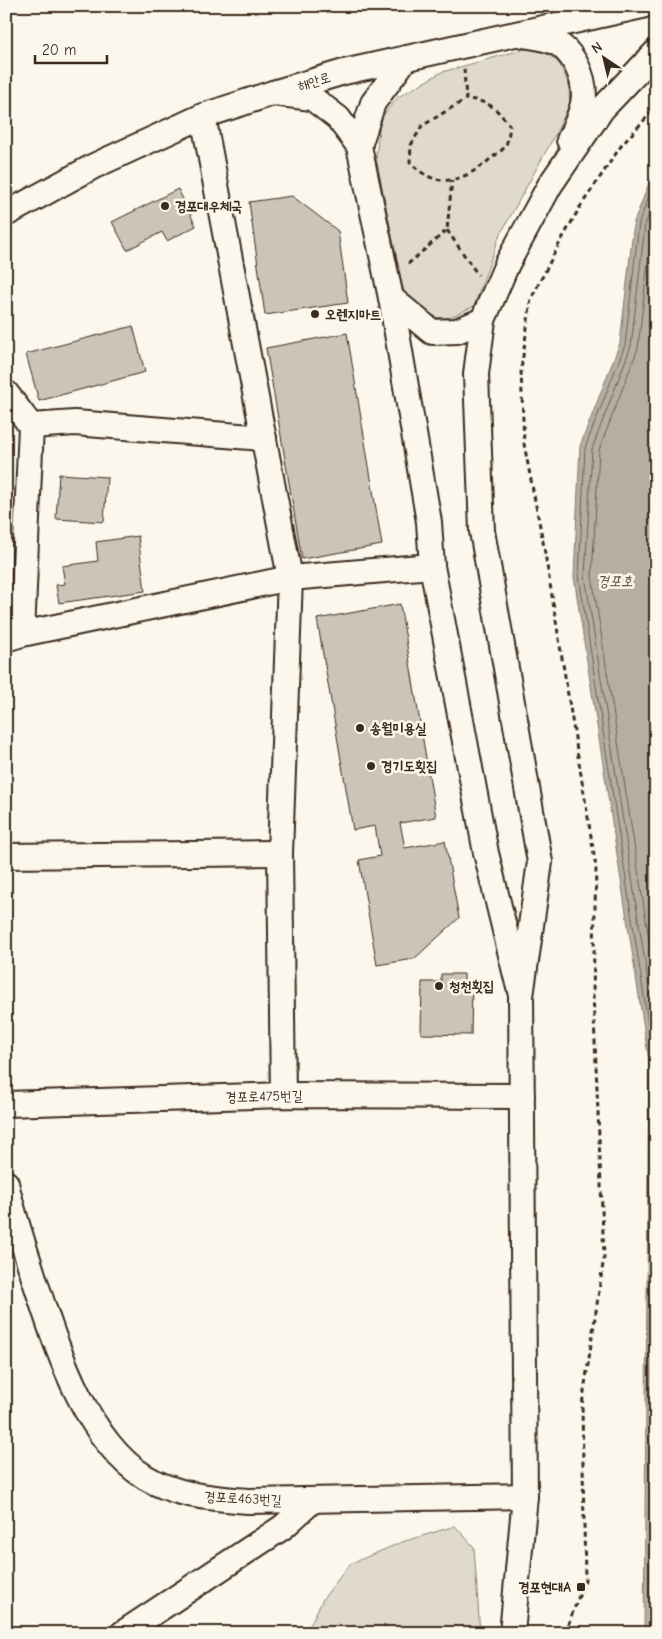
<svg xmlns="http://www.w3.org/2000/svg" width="662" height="1639" font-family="'Comic Neue','Poor Story',sans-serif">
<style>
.green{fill:#dfd9ce;stroke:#8d8276}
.water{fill:#b6aea2;stroke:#85796d}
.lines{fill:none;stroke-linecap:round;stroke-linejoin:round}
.shore{stroke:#6c5f53;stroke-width:1}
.building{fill:#ccc4b9;stroke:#3b2a1e}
.minor-casing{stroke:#3b2a1e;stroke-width:28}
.path{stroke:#3b2a1e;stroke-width:3;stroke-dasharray:5 4;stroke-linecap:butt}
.minor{stroke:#fbf7ec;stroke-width:24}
.poi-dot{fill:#3b2a1e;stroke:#fbf7ec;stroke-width:2}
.labels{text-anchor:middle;stroke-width:5;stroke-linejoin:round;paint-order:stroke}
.street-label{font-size:14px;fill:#3b2a1e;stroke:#fbf7ec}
.poi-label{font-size:14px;font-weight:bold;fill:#3b2a1e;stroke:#fbf7ec;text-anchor:start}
.water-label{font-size:15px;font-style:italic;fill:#605246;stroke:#fbf7ec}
</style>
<rect width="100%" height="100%" fill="#fbf7ec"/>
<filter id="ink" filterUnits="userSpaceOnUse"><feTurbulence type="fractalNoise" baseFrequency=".02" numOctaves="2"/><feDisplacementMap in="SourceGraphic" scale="10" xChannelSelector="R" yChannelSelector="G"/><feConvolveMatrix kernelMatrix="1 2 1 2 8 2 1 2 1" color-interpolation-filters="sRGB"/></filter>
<g filter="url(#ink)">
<g class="green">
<path d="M525 49 544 51 559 63 568 82 570 103 556 133 499 237 474 306 449 318 429 317 405 298 376 158 380 119 398 97 442 72Z"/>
<path d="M455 1526 474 1547 480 1633H306L323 1599 350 1564 402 1542Z"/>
</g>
<path class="water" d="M656 165V1633H644L649 1061 574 577 580 446 620 343 634 222Z"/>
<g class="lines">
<g class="shore">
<path d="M656 195 645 225 631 346 592 449 585 576 656 1033"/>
<path d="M656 217 652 227 638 348 599 450 592 576 656 984"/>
<path d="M649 1633 654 1061 579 576 585 448 625 345 639 223 656 177"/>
</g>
</g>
<g class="building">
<path d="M178 189 196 226 167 241 162 232 127 250 112 222Z"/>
<path d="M292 196 338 231 348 303 265 315 249 202Z"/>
<path d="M133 326 145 372 39 401 26 354Z"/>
<path d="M347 333 382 545 302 559 266 348Z"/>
<path d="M59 474 107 477 104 522 56 519Z"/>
<path d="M138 536 145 591 59 603 56 585 65 584 62 566 98 561 96 542Z"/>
<path d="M400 604 436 817 400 823 405 848 445 841 459 918 414 959 377 965 359 860 380 856 375 826 353 830 317 619Z"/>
<path d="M441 974H464V987L472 988 471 1035 421 1034 422 982H441Z"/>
</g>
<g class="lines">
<defs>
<g id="minor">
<path d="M523 35C535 37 549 38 560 45 577 58 587 83 583 104 580 117 575 128 569 140"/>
<path d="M273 93 312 98 338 118 359 146 391 298 429 522 432 566 486 853 518 984"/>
<path d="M203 116 290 578 280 853 283 1095"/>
<path d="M359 146 373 103 406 58"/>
<path d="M6 214 94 166 203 116 273 93 344 72 642 6"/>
<path d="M391 298 432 332 457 331 483 320"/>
<path d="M6 393 31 426 22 634"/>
<path d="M31 426 75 423 264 438"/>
<path d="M6 639 22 634 290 578 432 566"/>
<path d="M6 856 280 853"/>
<path d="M6 1104 283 1095 522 1096"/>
<path d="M6 1183C13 1215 24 1246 34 1278 55 1342 84 1439 145 1477 176 1496 212 1498 248 1501L525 1496"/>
<path d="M123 1633 283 1527 313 1500"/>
<path d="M512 1633 525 1496 521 996 540 862 482 531 476 374 483 320 507 264 550 185 602 109 656 52"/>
</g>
</defs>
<use href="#minor" class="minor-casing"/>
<g class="path">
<path d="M464 69 466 99 422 126 411 145 410 162C436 190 460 183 488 161 493 156 503 151 506 145 508 140 509 132 510 126 496 108 490 101 466 99"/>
<path d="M447 230 478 275"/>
<path d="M408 264 447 230 452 180"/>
<path d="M565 1633 585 1580 582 1405 604 1257 593 993 596 867 544 547 524 444 521 370 531 299 557 248 580 207 621 146 656 107"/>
</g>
<use href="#minor" class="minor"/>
</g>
</g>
<g class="poi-dot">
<circle cx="165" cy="206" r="5"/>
<circle cx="315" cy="314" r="5"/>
<circle cx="360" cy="728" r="5"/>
<circle cx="371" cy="766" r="5"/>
<circle cx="439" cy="986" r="5"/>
<rect x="576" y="1582" width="10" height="10" rx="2.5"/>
</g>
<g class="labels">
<g class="street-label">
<text transform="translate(314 81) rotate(-17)" y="5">해안로</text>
<text transform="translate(264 1096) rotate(-1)" y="5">경포로475번길</text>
<text transform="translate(243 1498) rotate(3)" y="5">경포로463번길</text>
</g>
<g class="poi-label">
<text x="175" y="211">경포대우체국</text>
<text x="325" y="319">오렌지마트</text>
<text x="370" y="733">송월미용실</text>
<text x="381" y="771">경기도횟집</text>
<text x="449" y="991">청천횟집</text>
<text x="571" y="1592" text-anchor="end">경포현대A</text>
</g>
<g class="water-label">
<text x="615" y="586">경포호</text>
</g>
</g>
<rect width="662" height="1639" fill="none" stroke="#fbf7ec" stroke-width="25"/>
<rect x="12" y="12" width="637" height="1614" fill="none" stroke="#3b2a1e" stroke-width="2" filter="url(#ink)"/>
<g transform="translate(604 58) rotate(325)" stroke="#fbf7ec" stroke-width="4" paint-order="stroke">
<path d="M0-4L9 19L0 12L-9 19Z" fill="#3b2a1e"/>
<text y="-8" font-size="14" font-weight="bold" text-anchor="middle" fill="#3b2a1e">N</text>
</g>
<path d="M35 55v8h72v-8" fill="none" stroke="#3b2a1e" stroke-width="2.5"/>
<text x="42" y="55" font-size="15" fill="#3b2a1e" stroke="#fbf7ec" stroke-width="4" paint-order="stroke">20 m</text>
</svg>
